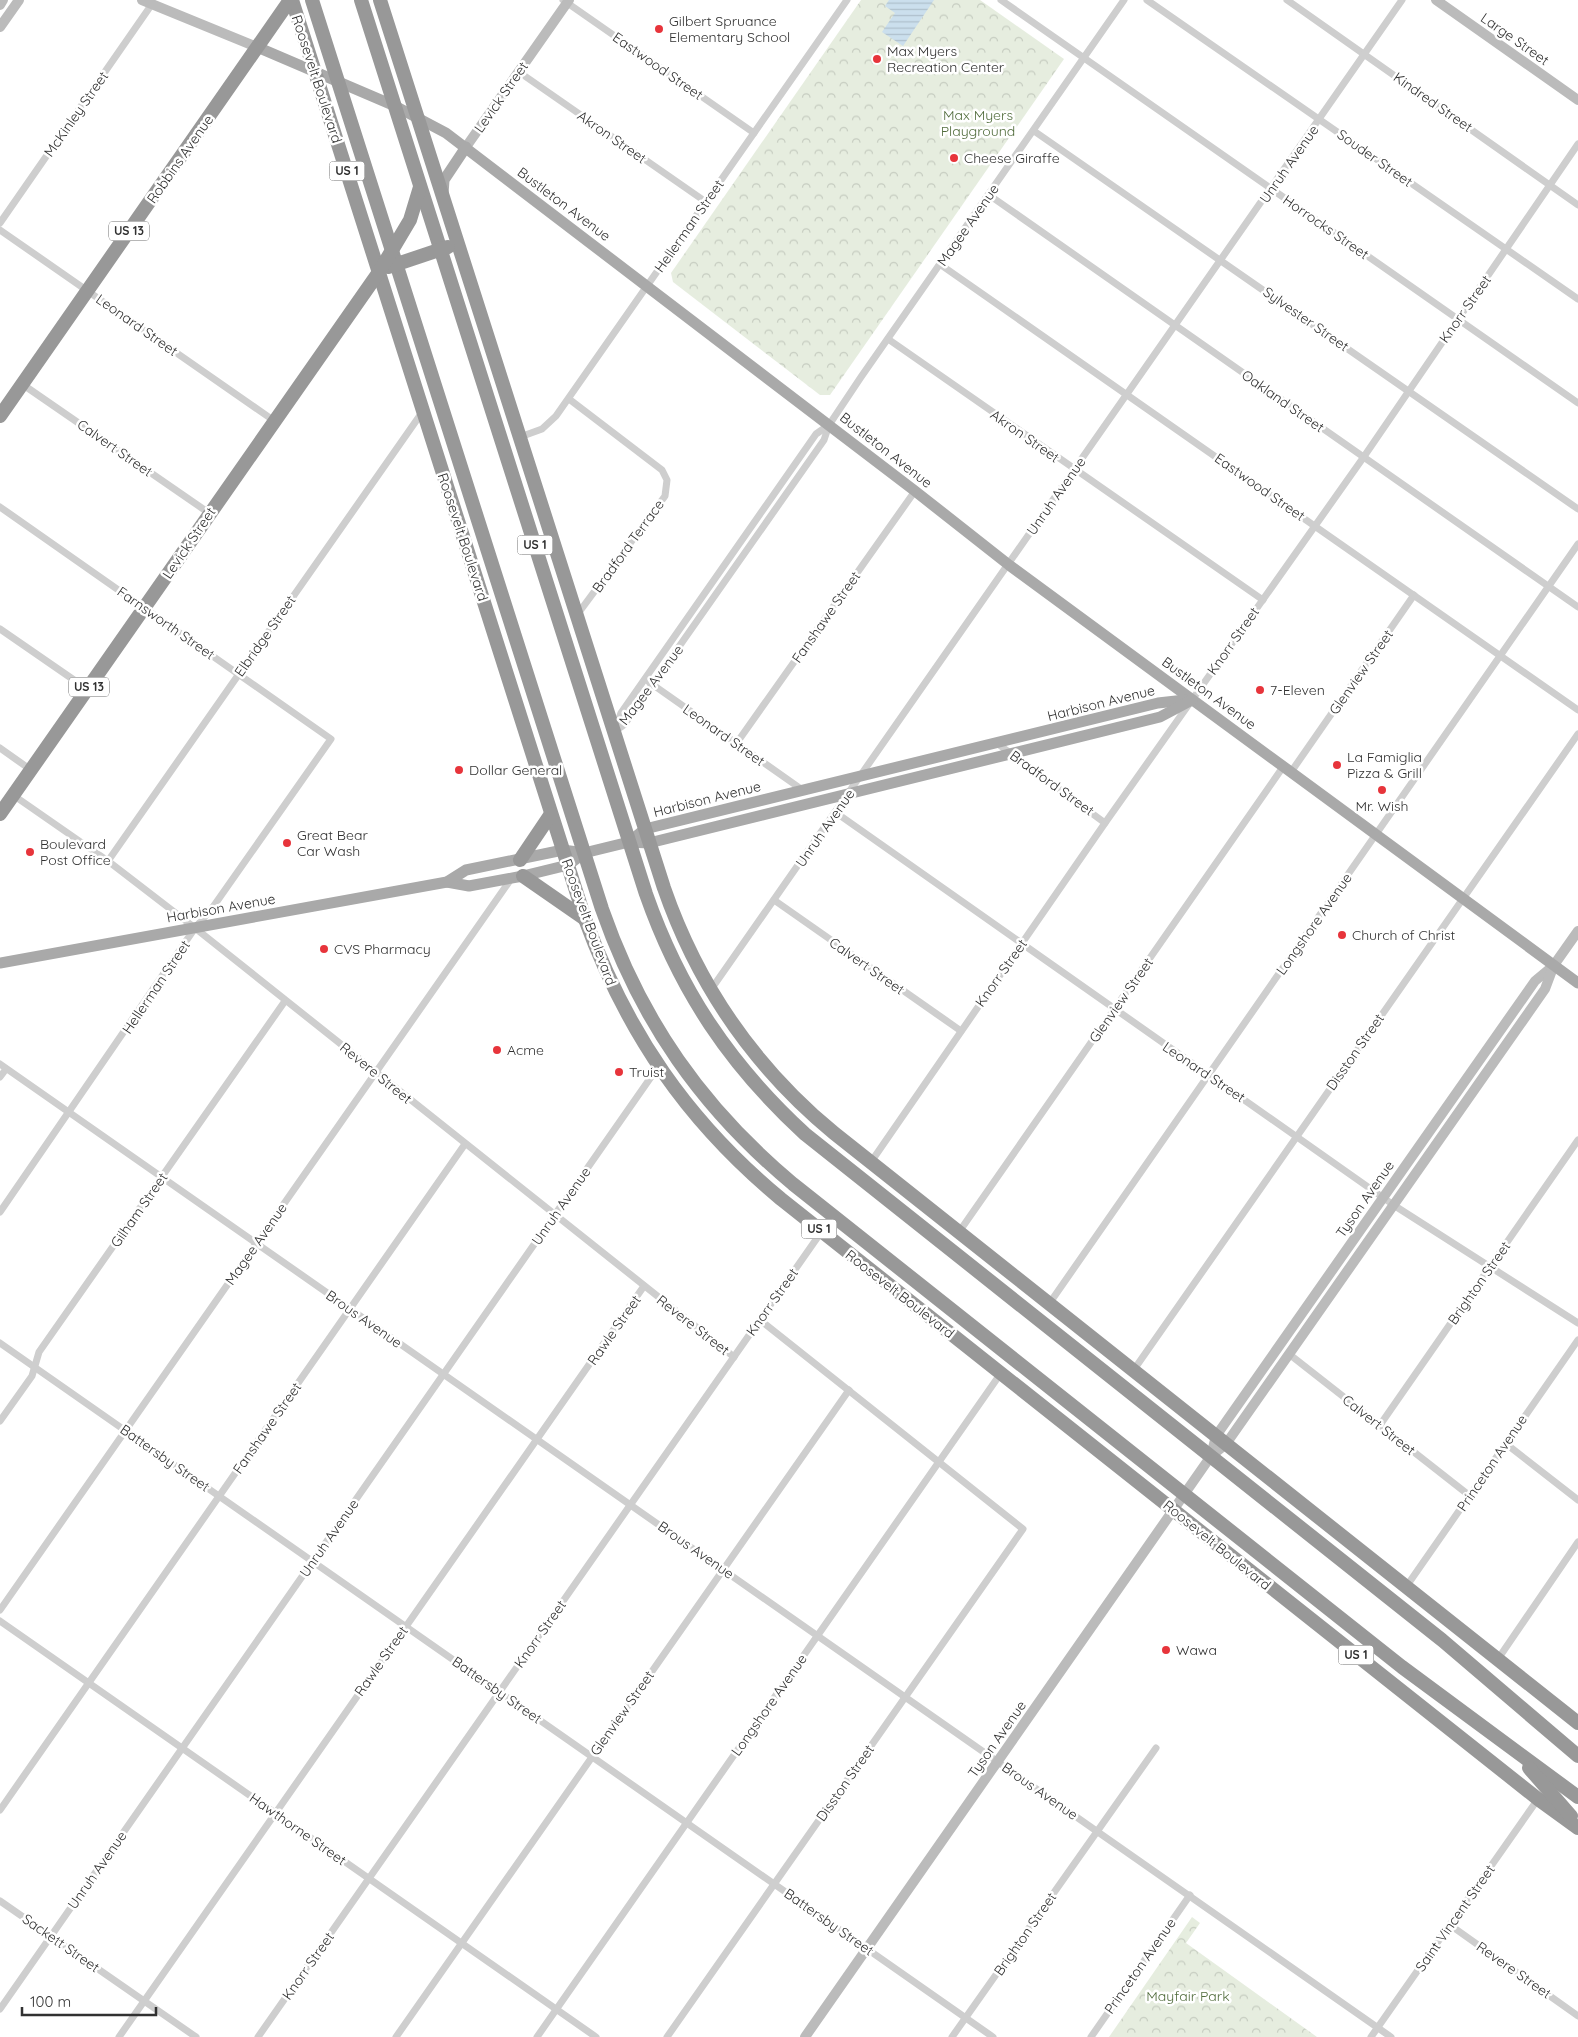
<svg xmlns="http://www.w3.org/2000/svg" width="1578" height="2037" font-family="Quicksand,sans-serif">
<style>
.park{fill:url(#park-crowns)}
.water{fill:url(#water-rules)}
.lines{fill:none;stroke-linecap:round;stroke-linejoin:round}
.street{stroke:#cecece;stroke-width:7}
.secondary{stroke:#bbb;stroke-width:10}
.primary{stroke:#a9a9a9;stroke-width:11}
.highway{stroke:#989898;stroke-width:14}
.poi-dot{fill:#e7343b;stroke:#fff;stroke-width:2}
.labels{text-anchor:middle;stroke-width:5;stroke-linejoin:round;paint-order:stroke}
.shield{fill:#fff;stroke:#6f6f6f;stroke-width:1}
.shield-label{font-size:12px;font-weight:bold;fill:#313131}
.poi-label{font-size:14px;fill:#313131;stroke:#fff;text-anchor:start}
.street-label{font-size:14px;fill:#313131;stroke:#fff}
.park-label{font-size:14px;fill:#526d3d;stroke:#fff}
</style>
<defs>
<pattern id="park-crowns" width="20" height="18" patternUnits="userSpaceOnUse" patternTransform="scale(1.25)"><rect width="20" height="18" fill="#e6eddf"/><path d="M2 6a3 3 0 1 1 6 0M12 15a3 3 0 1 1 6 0" fill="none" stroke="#c6ccc0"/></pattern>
<pattern id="water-rules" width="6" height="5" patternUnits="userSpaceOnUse" patternTransform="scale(1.25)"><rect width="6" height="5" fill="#cbdfed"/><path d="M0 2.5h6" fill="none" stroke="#afc0cc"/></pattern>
</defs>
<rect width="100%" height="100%" fill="#fff"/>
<g class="park">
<path d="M861 0H980L1064 59 830 395H820L673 282 671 273Z"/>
<path d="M1192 1917 1200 1923 1186 1943 1317 2037H1109Z"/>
</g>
<path class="water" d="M889 0H934L903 46 882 32 895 13 885 6Z"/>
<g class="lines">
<g class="street">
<path d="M563 0 754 133"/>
<path d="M1001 0 1578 403"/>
<path d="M1147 0 1578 299"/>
<path d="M1287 0 1578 205"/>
<path d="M519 72 706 202"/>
<path d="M1034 131 1578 509"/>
<path d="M989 195 1578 607"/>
<path d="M0 223 152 4"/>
<path d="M0 230 273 420"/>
<path d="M941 265 1578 710"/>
<path d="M888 339 1263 600"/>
<path d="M22 384 209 513"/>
<path d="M569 399 662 470 667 480 665 496 577 615"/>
<path d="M520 437 542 429 556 416 847 0"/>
<path d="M0 507 331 739 213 907 195 928 0 1212"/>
<path d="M0 629 87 689"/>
<path d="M649 682 804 791"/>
<path d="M615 730 621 713 816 434 829 425"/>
<path d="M614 732 624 725 824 440 829 425 861 377 1124 0"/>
<path d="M736 744 915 491"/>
<path d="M998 744 1105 823"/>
<path d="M0 748 31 770"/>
<path d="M1291 772 1414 595"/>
<path d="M13 795 108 861 195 928 734 1357"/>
<path d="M835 812 1395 1206 1578 1323"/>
<path d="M108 861 423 411"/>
<path d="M774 900 961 1031"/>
<path d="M710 991 1402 0"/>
<path d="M0 1064 1391 2037"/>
<path d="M0 1077 6 1069"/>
<path d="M871 1162 1105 823 1363 458 1578 144"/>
<path d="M959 1232 1283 767"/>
<path d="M1049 1304 1578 544"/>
<path d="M0 1343 993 2037"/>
<path d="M1289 1354 1470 1496"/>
<path d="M1133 1371 1578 734"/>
<path d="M0 1421 32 1376 39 1352 285 1001"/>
<path d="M1380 1425 1578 1140"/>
<path d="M1505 1443 1578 1500"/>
<path d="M1406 1587 1578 1340"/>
<path d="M0 1610 511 879"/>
<path d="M0 1621 596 2037"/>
<path d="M1498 1659 1578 1542"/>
<path d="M0 1810 465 1144"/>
<path d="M0 1901 196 2037"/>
<path d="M1450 1925 1578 2016"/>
<path d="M0 2009 658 1067"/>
<path d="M119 2037 644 1286"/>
<path d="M258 2037 822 1231"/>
<path d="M396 2037 849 1390"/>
<path d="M537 2037 1001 1373"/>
<path d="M667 2037 1023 1529 760 1320"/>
<path d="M952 2037 1156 1748"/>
<path d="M1091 2037 1190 1895"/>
<path d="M1371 2037 1538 1799"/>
</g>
<g class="secondary">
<path d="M142 0 257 47"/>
<path d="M1436 0 1578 100"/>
<path d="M0 5 3 0"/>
<path d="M0 27 19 0"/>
<path d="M466 147 569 0"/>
<path d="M1211 1456 1216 1436 1535 981 1553 966"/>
<path d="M805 2037 1211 1456 1226 1444 1545 989 1554 965 1578 931"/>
</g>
<g class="primary">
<path d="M257 47 395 106 446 133 915 491 1009 565 1578 983"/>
<path d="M443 194 444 180 466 147"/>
<path d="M629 842 645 829 1158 703 1185 700"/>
<path d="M447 882 469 886 523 876 568 865 584 853"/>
<path d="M0 963 447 882 466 870 563 850 584 853 629 842 649 843 1160 717 1192 700"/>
</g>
<g class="highway">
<path d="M292 0 585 919C627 1033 687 1121 781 1199L1538 1799 1578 1828"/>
<path d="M312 0 602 909C641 1021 702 1108 793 1184L1402 1667 1578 1797"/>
<path d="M361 0 646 894C680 991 730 1065 805 1134L1442 1640 1578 1756"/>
<path d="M380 0 664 888C698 986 754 1067 834 1133L1578 1723"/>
<path d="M388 267 448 247"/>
<path d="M0 416 290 0"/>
<path d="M0 814 379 272 410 220 420 187"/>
<path d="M520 860 551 814"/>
<path d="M523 876 585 919"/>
<path d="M1529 1768 1571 1816"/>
</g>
</g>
<g class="poi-dot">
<circle cx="659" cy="29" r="5"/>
<circle cx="877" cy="59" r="5"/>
<circle cx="954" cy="158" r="5"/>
<circle cx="1260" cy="690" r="5"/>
<circle cx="1337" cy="765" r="5"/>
<circle cx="459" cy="770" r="5"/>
<circle cx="1382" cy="790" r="5"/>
<circle cx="287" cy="843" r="5"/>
<circle cx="30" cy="852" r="5"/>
<circle cx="1342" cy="935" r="5"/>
<circle cx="324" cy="949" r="5"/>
<circle cx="497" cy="1050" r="5"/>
<circle cx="619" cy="1072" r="5"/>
<circle cx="1166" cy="1650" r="5"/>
</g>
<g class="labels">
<g class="shield">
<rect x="329.5" y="161.5" width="35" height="19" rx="4"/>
<rect x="109" y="221.5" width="40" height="19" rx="4"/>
<rect x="517.5" y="535.5" width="35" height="19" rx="4"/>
<rect x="69" y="677.5" width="40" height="19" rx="4"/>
<rect x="801.5" y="1219.5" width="35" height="19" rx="4"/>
<rect x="1338.5" y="1645.5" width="35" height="19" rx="4"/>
</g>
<g class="shield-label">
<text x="347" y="175">US 1</text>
<text x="129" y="235">US 13</text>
<text x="535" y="549">US 1</text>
<text x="89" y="691">US 13</text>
<text x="819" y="1233">US 1</text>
<text x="1356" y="1659">US 1</text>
</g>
<g class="poi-label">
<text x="669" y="26">Gilbert Spruance<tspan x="669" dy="16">Elementary School</tspan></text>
<text x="887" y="56">Max Myers<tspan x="887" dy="16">Recreation Center</tspan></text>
<text x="964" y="163">Cheese Giraffe</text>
<text x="1270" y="695">7-Eleven</text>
<text x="1347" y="762">La Famiglia<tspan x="1347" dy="16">Pizza &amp; Grill</tspan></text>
<text x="469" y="775">Dollar General</text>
<text x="1382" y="811" text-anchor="middle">Mr. Wish</text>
<text x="297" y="840">Great Bear<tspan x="297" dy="16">Car Wash</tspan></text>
<text x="40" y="849">Boulevard<tspan x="40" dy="16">Post Office</tspan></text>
<text x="1352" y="940">Church of Christ</text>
<text x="334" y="954">CVS Pharmacy</text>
<text x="507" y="1055">Acme</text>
<text x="629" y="1077">Truist</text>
<text x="1176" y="1655">Wawa</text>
</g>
<g class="street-label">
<text transform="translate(1515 39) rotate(35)" y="5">Large Street</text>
<text transform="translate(658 66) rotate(35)" y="5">Eastwood Street</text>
<text transform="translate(317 79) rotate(72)" y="5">Roosevelt Boulevard</text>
<text transform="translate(501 97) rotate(-55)" y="5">Levick Street</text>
<text transform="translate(1433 102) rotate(35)" y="5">Kindred Street</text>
<text transform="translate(76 114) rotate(-55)" y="5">McKinley Street</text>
<text transform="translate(612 137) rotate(35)" y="5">Akron Street</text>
<text transform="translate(1375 158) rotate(35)" y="5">Souder Street</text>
<text transform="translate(180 159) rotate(-55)" y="5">Robbins Avenue</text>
<text transform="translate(1289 164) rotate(-55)" y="5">Unruh Avenue</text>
<text transform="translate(564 204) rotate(37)" y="5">Bustleton Avenue</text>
<text transform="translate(968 225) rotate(-55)" y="5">Magee Avenue</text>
<text transform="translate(689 226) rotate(-55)" y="5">Hellerman Street</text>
<text transform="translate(1326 227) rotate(35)" y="5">Horrocks Street</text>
<text transform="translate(1465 309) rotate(-55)" y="5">Knorr Street</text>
<text transform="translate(1306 319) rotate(35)" y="5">Sylvester Street</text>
<text transform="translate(137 325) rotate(35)" y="5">Leonard Street</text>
<text transform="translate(1283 401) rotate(35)" y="5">Oakland Street</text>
<text transform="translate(1025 436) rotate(35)" y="5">Akron Street</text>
<text transform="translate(115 448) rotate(35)" y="5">Calvert Street</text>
<text transform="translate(886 450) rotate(38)" y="5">Bustleton Avenue</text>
<text transform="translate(1260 487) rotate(35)" y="5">Eastwood Street</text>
<text transform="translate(1056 496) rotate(-55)" y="5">Unruh Avenue</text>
<text transform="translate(463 537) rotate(72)" y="5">Roosevelt Boulevard</text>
<text transform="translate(189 543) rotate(-56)" y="5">Levick Street</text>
<text transform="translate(628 546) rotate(-54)" y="5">Bradford Terrace</text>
<text transform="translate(826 617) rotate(-55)" y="5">Fanshawe Street</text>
<text transform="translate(166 623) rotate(35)" y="5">Farnsworth Street</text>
<text transform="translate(265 636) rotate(-55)" y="5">Elbridge Street</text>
<text transform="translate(1233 641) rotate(-55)" y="5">Knorr Street</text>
<text transform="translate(1361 672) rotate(-55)" y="5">Glenview Street</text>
<text transform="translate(651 685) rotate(-53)" y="5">Magee Avenue</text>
<text transform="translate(1209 693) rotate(36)" y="5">Bustleton Avenue</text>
<text transform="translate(1101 703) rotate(-14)" y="5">Harbison Avenue</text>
<text transform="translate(724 735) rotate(35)" y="5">Leonard Street</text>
<text transform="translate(1052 783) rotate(36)" y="5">Bradford Street</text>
<text transform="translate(707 799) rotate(-14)" y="5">Harbison Avenue</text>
<text transform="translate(825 828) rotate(-55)" y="5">Unruh Avenue</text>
<text transform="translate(221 908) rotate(-10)" y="5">Harbison Avenue</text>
<text transform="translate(589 922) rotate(70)" y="5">Roosevelt Boulevard</text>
<text transform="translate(1314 924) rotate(-55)" y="5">Longshore Avenue</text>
<text transform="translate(867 966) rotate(35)" y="5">Calvert Street</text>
<text transform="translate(1001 973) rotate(-55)" y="5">Knorr Street</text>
<text transform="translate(156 987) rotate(-56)" y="5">Hellerman Street</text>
<text transform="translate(1121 1000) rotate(-55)" y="5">Glenview Street</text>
<text transform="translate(1355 1052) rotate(-55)" y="5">Disston Street</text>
<text transform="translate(1204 1072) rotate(34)" y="5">Leonard Street</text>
<text transform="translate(376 1073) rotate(39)" y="5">Revere Street</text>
<text transform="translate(1365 1199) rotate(-55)" y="5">Tyson Avenue</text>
<text transform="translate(561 1206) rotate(-55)" y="5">Unruh Avenue</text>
<text transform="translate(139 1210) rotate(-55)" y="5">Gilham Street</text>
<text transform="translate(256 1244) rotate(-55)" y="5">Magee Avenue</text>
<text transform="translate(1479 1283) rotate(-55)" y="5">Brighton Street</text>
<text transform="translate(900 1294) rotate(38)" y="5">Roosevelt Boulevard</text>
<text transform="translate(772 1302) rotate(-55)" y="5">Knorr Street</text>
<text transform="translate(364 1319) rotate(35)" y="5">Brous Avenue</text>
<text transform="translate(693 1325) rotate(38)" y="5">Revere Street</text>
<text transform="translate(614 1330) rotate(-55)" y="5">Rawle Street</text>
<text transform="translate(1379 1425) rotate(38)" y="5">Calvert Street</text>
<text transform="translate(267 1428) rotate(-55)" y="5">Fanshawe Street</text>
<text transform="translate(165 1458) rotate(35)" y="5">Battersby Street</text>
<text transform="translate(1492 1463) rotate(-56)" y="5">Princeton Avenue</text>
<text transform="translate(329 1538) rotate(-55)" y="5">Unruh Avenue</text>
<text transform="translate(1217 1545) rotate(39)" y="5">Roosevelt Boulevard</text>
<text transform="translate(696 1550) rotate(35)" y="5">Brous Avenue</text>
<text transform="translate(540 1634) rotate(-55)" y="5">Knorr Street</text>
<text transform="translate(381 1661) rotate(-55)" y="5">Rawle Street</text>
<text transform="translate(497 1690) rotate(35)" y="5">Battersby Street</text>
<text transform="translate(769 1705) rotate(-55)" y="5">Longshore Avenue</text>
<text transform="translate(622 1713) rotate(-55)" y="5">Glenview Street</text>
<text transform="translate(997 1739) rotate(-55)" y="5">Tyson Avenue</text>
<text transform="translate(845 1783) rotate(-55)" y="5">Disston Street</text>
<text transform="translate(1040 1791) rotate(35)" y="5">Brous Avenue</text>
<text transform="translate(298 1829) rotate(35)" y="5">Hawthorne Street</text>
<text transform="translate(97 1870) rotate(-55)" y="5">Unruh Avenue</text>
<text transform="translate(1455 1918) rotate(-55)" y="5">Saint Vincent Street</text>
<text transform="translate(829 1922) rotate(35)" y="5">Battersby Street</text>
<text transform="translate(1025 1934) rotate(-55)" y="5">Brighton Street</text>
<text transform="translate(61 1943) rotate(35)" y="5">Sackett Street</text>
<text transform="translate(308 1966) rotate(-55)" y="5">Knorr Street</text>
<text transform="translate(1140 1966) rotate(-55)" y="5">Princeton Avenue</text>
<text transform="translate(1514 1970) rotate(35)" y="5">Revere Street</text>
</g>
<g class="park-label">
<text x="978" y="120">Max Myers<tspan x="978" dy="16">Playground</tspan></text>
<text x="1188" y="2001">Mayfair Park</text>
</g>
</g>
<path d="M22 2007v8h134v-8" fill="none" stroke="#313131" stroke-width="2.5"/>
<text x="30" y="2007" font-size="15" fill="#313131" stroke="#ffffff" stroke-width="4" paint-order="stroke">100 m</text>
</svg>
